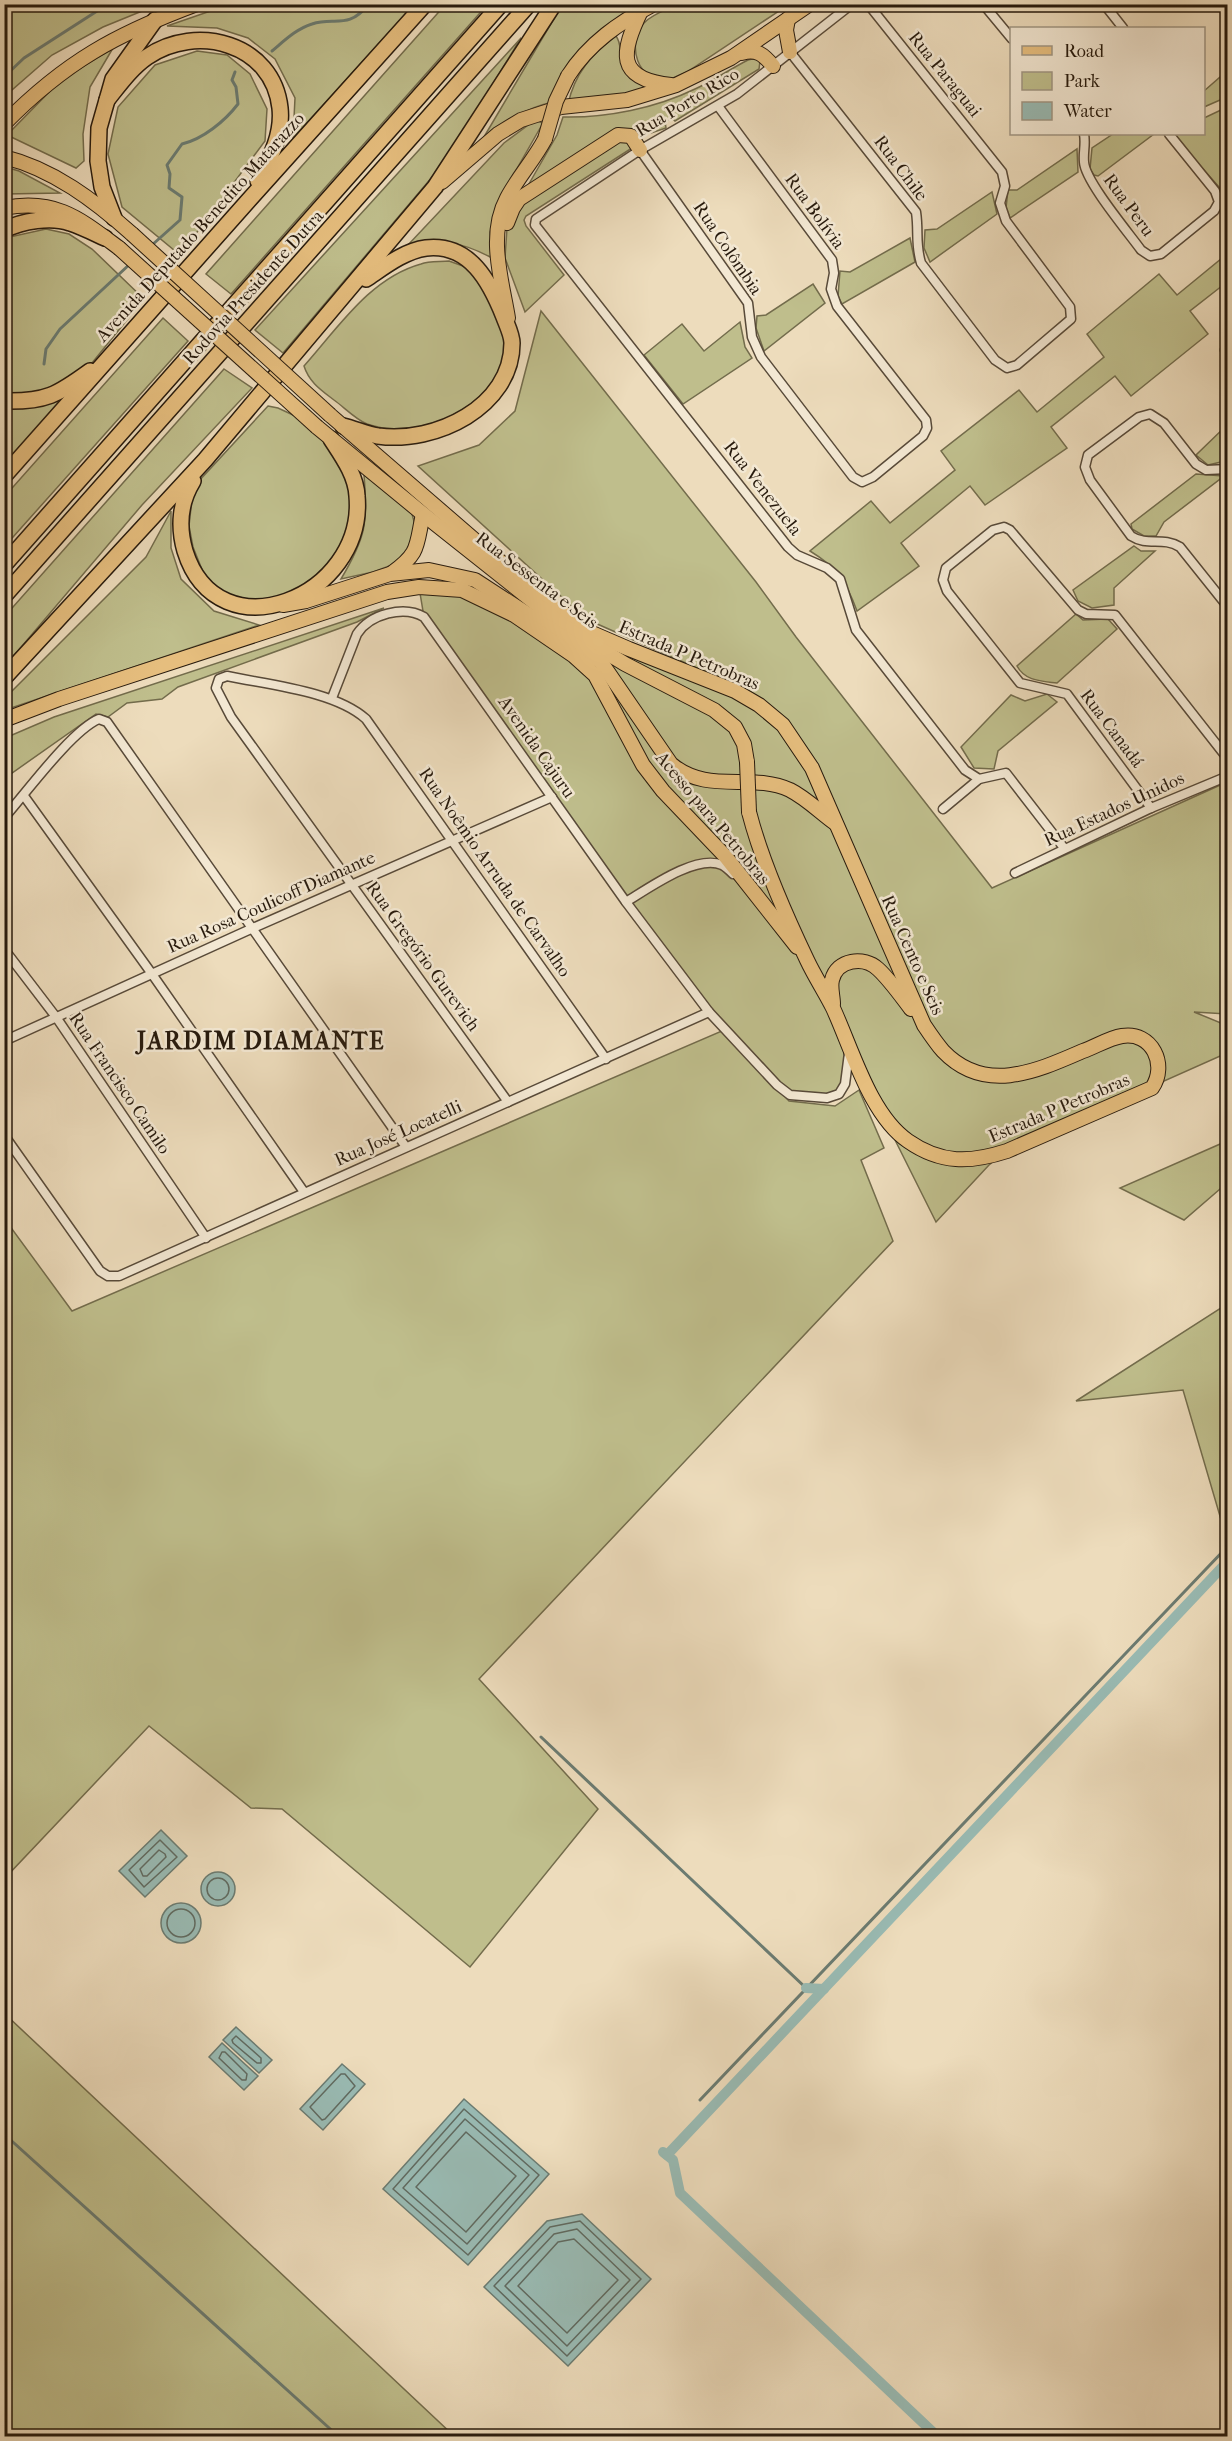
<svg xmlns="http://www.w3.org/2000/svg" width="1232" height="2441" font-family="'IM FELL French Canon',serif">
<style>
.green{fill:#bfbe8c;stroke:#736c4c;stroke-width:1.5}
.water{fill:#99bbb4;stroke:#6b7b71;stroke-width:1.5}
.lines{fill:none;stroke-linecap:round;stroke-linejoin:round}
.shore{stroke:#606a60;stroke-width:1.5}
.stream{stroke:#6b7b71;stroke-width:3}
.canal{stroke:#99bbb4;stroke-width:10}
.minor-casing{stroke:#584a39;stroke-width:11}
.primary-casing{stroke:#271a0d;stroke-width:16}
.motorway-casing{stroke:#271a0d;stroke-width:18}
.minor{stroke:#f3e8d3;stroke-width:8}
.primary{stroke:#e6be7e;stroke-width:14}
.motorway{stroke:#e6be7e;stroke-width:15}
.primary-bridge-casing{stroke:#271a0d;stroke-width:16;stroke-linecap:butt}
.primary-bridge{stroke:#e6be7e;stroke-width:14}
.labels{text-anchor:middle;stroke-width:5;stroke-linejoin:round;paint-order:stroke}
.street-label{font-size:18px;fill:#271a0d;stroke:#f3e8d3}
.district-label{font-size:24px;font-weight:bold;letter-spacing:1.5px;fill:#271a0d;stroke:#f3e8d3}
</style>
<rect width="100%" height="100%" fill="#eddcbc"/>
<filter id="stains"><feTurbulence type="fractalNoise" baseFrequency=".00333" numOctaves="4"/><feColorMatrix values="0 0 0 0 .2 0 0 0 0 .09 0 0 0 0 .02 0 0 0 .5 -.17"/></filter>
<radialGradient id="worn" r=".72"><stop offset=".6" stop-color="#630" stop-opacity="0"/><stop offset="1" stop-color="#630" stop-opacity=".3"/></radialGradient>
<g class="green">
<path d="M5 4H157V5L103 27 52 55 5 96Z"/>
<path d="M228 5V4L414 5 293 138 295 98 275 59 248 38 217 28 167 26Z"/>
<path d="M445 5H487L231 294 206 274Z"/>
<path d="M562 5H639C600 27 563 59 549 103 522 109 503 126 481 142Z"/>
<path d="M677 5H788L687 72C681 74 675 78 669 79 637 84 626 44 644 23 652 14 666 10 677 5Z"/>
<path d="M616 36C622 44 619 52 622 60 628 73 643 87 656 90L568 104C575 73 591 55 616 36Z"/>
<path d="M521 38 444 163 283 353 255 330Z"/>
<path d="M113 48 90 87 83 134 84 161 76 168 7 135 61 80Z"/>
<path d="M197 51 227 55 250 74 267 109 265 141 180 255 122 207 108 154 118 107 155 65Z"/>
<path d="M756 58 760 61 759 69 675 121 672 118 665 121 666 128 651 133 628 129 619 132 526 189 557 135 563 117C607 118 656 108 695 89 713 81 730 69 748 60Z"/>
<path d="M1227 71V97L1204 107V91Z"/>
<path d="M1223 109H1227V196L1172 134H1204V118Z"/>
<path d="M535 120 543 123 503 193 490 232 492 258C457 239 444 242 407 246L504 143Z"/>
<path d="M1113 134H1154L1098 176 1094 175 1090 169 1092 148Z"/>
<path d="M617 141 627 142 632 148 526 216 524 220 526 226 564 275 525 312 505 258 507 228 518 206Z"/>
<path d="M1077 149 1078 172 1010 218 1006 208 1008 190H1017Z"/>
<path d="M5 167 19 171 60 193 5 194Z"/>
<path d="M992 192 997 214 930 262 924 248 925 230 937 229Z"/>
<path d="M46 229 69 234 92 249 144 299 5 470V238Z"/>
<path d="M910 238 915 262 842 304 838 296 840 271 850 272Z"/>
<path d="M1227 254V282L1190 311 1208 334 1131 396 1115 376 1051 427 1067 448 985 505 970 486 901 543 919 566 857 611C846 581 838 568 810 551L871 501 890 523 955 470 941 451 1019 390 1037 412 1104 357 1087 334 1159 274 1177 295Z"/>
<path d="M449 261 474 270C481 283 502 321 504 332 514 400 424 444 367 424 355 419 344 407 334 400 321 390 309 382 304 366 338 328 370 278 421 264 429 261 440 262 449 261Z"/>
<path d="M813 284 825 303 764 351 756 328 757 316 766 315Z"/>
<path d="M541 311 756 582 796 637 992 888 1227 782V1014L1194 1012 1221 1023 1227 1040V1053L1007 1151 989 1165 936 1222 850 1050 839 1094 790 1095 767 1077 789 1101 835 1106 859 1090 884 1148 861 1160 893 1241 479 1679 598 1809 470 1967 282 1809 251 1808 149 1726 5 1878 4 1218 72 1311 722 1031 424 617 419 587 456 589 601 650 733 684 586 619 418 466 479 445 515 411Z"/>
<path d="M163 318 188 341 5 546V496Z"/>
<path d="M740 322 745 347 752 358 683 404 644 355 682 324 704 351Z"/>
<path d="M224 369 252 388 142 505 5 666V616Z"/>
<path d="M268 406 278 408 306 421 327 438 348 476 354 515 330 572 273 602 230 597 217 589 203 572 193 547 189 526 192 499 198 482Z"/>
<path d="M1227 425V456L1221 462 1208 465 1196 455Z"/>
<path d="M1196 474 1224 476 1164 522 1156 536H1144L1132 529 1131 524Z"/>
<path d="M364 475 404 504 412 514 415 525 407 553 400 562 373 572 341 579C366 537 368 523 364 475Z"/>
<path d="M171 511V548L181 579 214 611 259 625 5 710V698L146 557Z"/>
<path d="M1134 546 1141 551H1155L1114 588V605L1092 608 1078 601 1073 590Z"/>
<path d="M384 608 357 622 178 687 162 699 127 703 108 717 96 714 5 778V738L54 717Z"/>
<path d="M1076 614 1083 620 1108 619 1117 629 1057 683C1041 681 1025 681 1017 666Z"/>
<path d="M1047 694 1057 702 998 751 994 769 974 768 961 747 1011 695 1025 701Z"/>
<path d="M1227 1141V1183L1184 1220 1120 1188Z"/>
<path d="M1227 1304 1228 1539 1227 1540 1183 1390 1076 1401Z"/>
<path d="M4 2014H5L454 2436H5Z"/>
</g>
<g class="water">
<path d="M161 1830 187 1856 145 1897 119 1871Z"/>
<circle cx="218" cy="1889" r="17"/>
<circle cx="181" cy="1923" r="20"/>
<path d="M236 2027 272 2060 259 2073 223 2040Z"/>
<path d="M222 2043 258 2076 244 2090 209 2057Z"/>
<path d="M342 2064 365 2084 323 2130 300 2109Z"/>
<path d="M464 2099 549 2174 468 2265 383 2189Z"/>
<path d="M582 2214 651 2279 568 2366 484 2287 547 2221Z"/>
</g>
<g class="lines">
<g class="shore">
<path d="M160 1840 177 1857 144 1887 129 1870Z"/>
<path d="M159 1850 165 1854 166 1857 147 1876H143L140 1869Z"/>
<circle cx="218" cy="1889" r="11"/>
<circle cx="181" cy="1923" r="14"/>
<path d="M236 2036 261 2058V2063H257L233 2043 232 2040Z"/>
<path d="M222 2052H225L247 2074 246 2080H242L219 2058Z"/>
<path d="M341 2074H345L355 2086 325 2119 322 2120 310 2107Z"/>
<path d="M464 2109 539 2175 468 2255 393 2189Z"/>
<path d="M465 2119 529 2175 467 2244 403 2188Z"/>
<path d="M466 2132 516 2176 466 2232 416 2187Z"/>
<path d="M580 2221 641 2279 567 2356 494 2286 550 2227Z"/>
<path d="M577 2229 630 2280 567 2346 505 2286 554 2234Z"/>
<path d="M574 2239 618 2280 567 2333 518 2286 558 2242Z"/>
</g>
<g class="stream">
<path d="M272 51C284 41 296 29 312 24 335 16 347 31 369 4"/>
<path d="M4 77 24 58 108 4"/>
<path d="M152 245 180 220 182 197 169 188 170 174 167 165 182 144C203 139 225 121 238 104L236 87 232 80 235 72"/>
<path d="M44 364 46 349 60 329 131 263"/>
<path d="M541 1737 806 1988"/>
<path d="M700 2100 1227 1547"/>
<path d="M4 2134 338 2436"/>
</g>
<g class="canal">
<path d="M806 1988 824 1989"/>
<path d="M663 2152 673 2160 680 2193 937 2436"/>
<path d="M667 2155 1228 1561"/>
</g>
<defs>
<g id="minor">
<path d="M852 4 737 94 640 150 536 219 535 225 788 547 797 555 827 568 840 579 856 630 965 770 979 779 1006 773 1064 848"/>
<path d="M983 4 1012 39"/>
<path d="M1104 4 1123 28"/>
<path d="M1220 4 1228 14"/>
<path d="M790 52 916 212C919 232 915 243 921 263L995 360 1007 368 1017 365 1071 319 1070 307 1006 221 1000 203 1005 186 1002 172 868 4"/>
<path d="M1084 134C1086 144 1083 152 1084 162 1085 181 1128 232 1141 250L1150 256 1161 254 1214 211 1219 202 1215 191 1169 134"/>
<path d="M640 150 748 303 752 337 761 357 853 477 862 482 873 477 923 436 927 428 926 420 837 306 831 289 834 273 832 260 718 106"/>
<path d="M1228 346 1225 350 1228 358"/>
<path d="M1228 469 1206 470 1196 464 1164 423 1150 414 1139 417 1088 455 1085 467 1090 480 1131 536C1148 547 1162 536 1180 547L1228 607"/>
<path d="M332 698 357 634C370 614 404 605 424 617L626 902 709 1012 777 1085 790 1095 827 1098 839 1094 845 1084 849 1053"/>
<path d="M24 796 152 974 304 1192"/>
<path d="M1151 808 1067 694 1020 683 947 591 943 580 946 568 993 530 1004 527 1010 530 1078 610 1086 614 1115 615 1228 759"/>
<path d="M943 809 979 779"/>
<path d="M4 818C26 793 72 730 99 719L107 722 406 1147"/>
<path d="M1015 873 1151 808 1228 776"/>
<path d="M626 902C649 888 696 854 722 865 726 867 730 871 733 874"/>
<path d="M4 949 56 1017 206 1238"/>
<path d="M4 1041 253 928 552 797"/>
<path d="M508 1102 231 717 216 688 219 679 227 676C269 685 335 691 366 719L606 1059"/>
<path d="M4 1135 100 1271 108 1276H119L709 1012"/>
</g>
<g id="primary">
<path d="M641 11C621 52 615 79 671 85"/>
<path d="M788 19 786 30 790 52"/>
<path d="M742 53C756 48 764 55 773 66"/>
<path d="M568 76C589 43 620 22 654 4"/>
<path d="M4 124C65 62 116 34 197 4"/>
<path d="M4 157C53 169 95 201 132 234"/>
<path d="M442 182 498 134 521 120 561 107 627 100 676 85 731 58 810 4"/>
<path d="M4 208C56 198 80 219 119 248"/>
<path d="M507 223 513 208 519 199 618 135 631 136 640 150"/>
<path d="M508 318C502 281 487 235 507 198 518 177 534 160 545 139"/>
<path d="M330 415 485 549 574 622 592 633 629 649 735 691 759 705 783 725 812 768 924 1025C930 1034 936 1043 943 1051 985 1095 1037 1071 1083 1051 1095 1047 1109 1038 1122 1036 1152 1031 1168 1065 1152 1088L1007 1151C970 1163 941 1164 908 1141 870 1115 852 1049 833 1008 825 992 815 977 807 960 786 916 761 859 749 812"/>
<path d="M317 427 423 514 569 630 625 664 714 710 735 727 744 744 747 762"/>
<path d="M392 573C420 553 416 546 423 514"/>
<path d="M283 605 306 601 390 574 429 570 475 580 601 662 671 764C708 795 751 772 790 790 806 798 821 813 835 823"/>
<path d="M4 720 59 699 387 592 419 587 462 590 514 615 574 656 595 675 643 765 663 791 726 857 797 947"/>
<path d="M833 1004C833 997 830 987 832 980 837 959 864 956 878 969 890 980 901 996 911 1009"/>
</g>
<g id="motorway">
<path d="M107 100C119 85 131 68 147 57 196 23 273 43 280 108 283 135 270 158 258 181"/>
<path d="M114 218 102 187 98 161 99 128 113 79 155 20"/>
<path d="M4 230C22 221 51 216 70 223 82 227 94 233 105 238"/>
<path d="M4 401C46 402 57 395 90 371"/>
<path d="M343 426C355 429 367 434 378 436 435 444 512 407 512 343 512 335 507 325 504 317 490 282 470 243 426 248 404 251 384 267 366 279"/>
<path d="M4 476 248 201 425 4"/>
<path d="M193 481C180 502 178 527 185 551 218 657 366 597 357 496 356 475 342 456 331 439"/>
<path d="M4 565 501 4"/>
<path d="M4 596 529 4"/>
<path d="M4 678 205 460 435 187 554 4"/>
</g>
</defs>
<use href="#minor" class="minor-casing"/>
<use href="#primary" class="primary-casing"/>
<use href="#motorway" class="motorway-casing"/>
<use href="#minor" class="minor"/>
<use href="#primary" class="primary"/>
<use href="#motorway" class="motorway"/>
<defs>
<g id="primary-bridge">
<path d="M545 139 556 101 568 76"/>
<path d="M132 234 330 415"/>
<path d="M119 248 317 427"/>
<path d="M747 762 749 812"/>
</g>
</defs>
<use href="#primary-bridge" class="primary-bridge-casing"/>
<use href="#primary-bridge" class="primary-bridge"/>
</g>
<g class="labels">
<g class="street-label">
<text transform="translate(945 74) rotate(51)" y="6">Rua Paraguai</text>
<text transform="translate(687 102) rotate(-31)" y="6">Rua Porto Rico</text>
<text transform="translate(901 168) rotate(53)" y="6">Rua Chile</text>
<text transform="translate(1129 205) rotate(54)" y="6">Rua Peru</text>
<text transform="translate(815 211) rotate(54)" y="6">Rua Bolívia</text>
<text transform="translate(200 227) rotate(-48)" y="6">Avenida Deputado Benedito Matarazzo</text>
<text transform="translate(728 248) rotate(56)" y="6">Rua Colômbia</text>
<text transform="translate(253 287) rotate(-48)" y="6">Rodovia Presidente Dutra</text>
<text transform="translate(763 488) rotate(52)" y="6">Rua Venezuela</text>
<text transform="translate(537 580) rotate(37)" y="6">Rua Sessenta e Seis</text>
<text transform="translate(689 655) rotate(23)" y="6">Estrada P Petrobras</text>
<text transform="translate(1112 728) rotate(53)" y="6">Rua Canadá</text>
<text transform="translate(537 747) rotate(55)" y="6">Avenida Cajuru</text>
<text transform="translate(1114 809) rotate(-25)" y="6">Rua Estados Unidos</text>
<text transform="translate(713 818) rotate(50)" y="6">Acesso para Petrobras</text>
<text transform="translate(495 872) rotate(55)" y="6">Rua Noêmio Arruda de Carvalho</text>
<text transform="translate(271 902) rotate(-24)" y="6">Rua Rosa Coulicoff Diamante</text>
<text transform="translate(913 955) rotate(66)" y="6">Rua Cento e Seis</text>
<text transform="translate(423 956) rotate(54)" y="6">Rua Gregório Gurevich</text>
<text transform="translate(120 1083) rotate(56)" y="6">Rua Francisco Camilo</text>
<text transform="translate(1059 1108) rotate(-23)" y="6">Estrada P Petrobras</text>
<text transform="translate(398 1133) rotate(-24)" y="6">Rua José Locatelli</text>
</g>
<g class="district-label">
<text x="261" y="1049">JARDIM DIAMANTE</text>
</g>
</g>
<rect width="1232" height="2441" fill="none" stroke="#eddcbc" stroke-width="24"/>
<rect x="6" y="6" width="1220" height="2429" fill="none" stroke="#271a0d" stroke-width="3"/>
<rect x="12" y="12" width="1208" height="2417" fill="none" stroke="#271a0d" stroke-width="1.5"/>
<rect x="1010" y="27" width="195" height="108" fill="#f3e8d3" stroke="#a19684" stroke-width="1.5"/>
<rect x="1022" y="46" width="30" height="9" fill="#e6be7e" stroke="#a19684" stroke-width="1.5"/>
<text x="1064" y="57" font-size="18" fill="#271a0d">Road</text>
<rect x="1022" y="72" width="30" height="18" fill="#bfbe8c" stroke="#a19684" stroke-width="1.5"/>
<text x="1064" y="87" font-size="18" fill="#271a0d">Park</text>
<rect x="1022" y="102" width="30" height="18" fill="#99bbb4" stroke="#a19684" stroke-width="1.5"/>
<text x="1064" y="117" font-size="18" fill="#271a0d">Water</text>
<rect width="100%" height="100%" filter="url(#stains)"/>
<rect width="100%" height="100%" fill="url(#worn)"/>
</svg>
